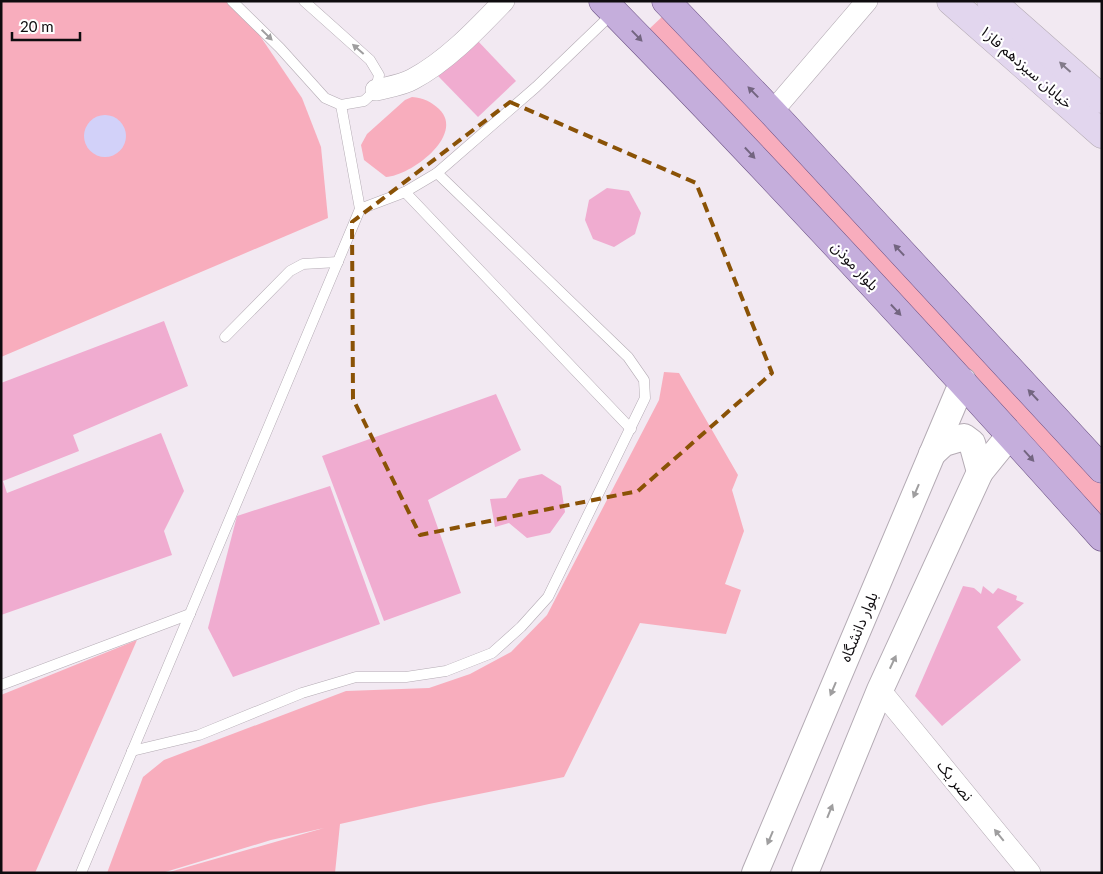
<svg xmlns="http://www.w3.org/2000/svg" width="1103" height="874" font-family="Lato,'Noto Sans Arabic',sans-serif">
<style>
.green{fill:#f8adbd}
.water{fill:#d2d1f9}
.building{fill:#f0acd0}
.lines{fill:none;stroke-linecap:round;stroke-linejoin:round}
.service-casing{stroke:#b4abb4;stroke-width:11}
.minor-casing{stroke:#b4abb4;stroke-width:22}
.tertiary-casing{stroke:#b4abb4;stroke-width:28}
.secondary-casing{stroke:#b4abb4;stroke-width:29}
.primary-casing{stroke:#6c5285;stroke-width:29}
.service{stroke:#fff;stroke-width:10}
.minor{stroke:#fff;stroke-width:21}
.tertiary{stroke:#fff;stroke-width:26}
.secondary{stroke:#e2d6ee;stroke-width:28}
.primary{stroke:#c5aedc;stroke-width:28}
.oneway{fill:#9f9e9f}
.oneway2{fill:#736580}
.oneway3{fill:#837b8a}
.marked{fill:none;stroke:#8a5206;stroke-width:4;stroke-dasharray:10 6;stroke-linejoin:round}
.labels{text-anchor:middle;stroke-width:4.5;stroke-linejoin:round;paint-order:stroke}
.street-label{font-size:15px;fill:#0f0c0f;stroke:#fff}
</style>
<rect width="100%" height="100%" fill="#f2e9f2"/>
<g class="green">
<path d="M1 1H226L254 27 302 98 321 147 328 218 1 357Z"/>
<path d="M665 14 1102 486V520L646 32Z"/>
<path d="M412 97C424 98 430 101 439 109 466 135 410 176 386 177L364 160 361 145 367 134 405 100Z"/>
<path d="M664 372 679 373 738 475 732 490 744 531 725 584 741 590 726 634 640 623 564 777 429 804 340 824 335 873H166L324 828 271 840 162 873H107L143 777 164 760 346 691 429 688 470 674 511 652 547 615 659 400Z"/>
<path d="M137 640 35 873H1V695Z"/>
</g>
<circle class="water" cx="105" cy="136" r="21"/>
<g class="building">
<path d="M476 39 516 81 478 117 438 76Z"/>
<path d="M607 188 629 191 641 213 635 234 614 247 593 239 585 220 589 200Z"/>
<path d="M164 321 188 386 73 435 79 451 3 481 7 493 161 433 184 491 164 531 172 555 1 615V383Z"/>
<path d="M496 394 521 450 428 500 461 593 384 621 322 456Z"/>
<path d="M542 474 561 486 565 512 550 533 527 538 509 523 495 527 490 499 506 498 519 479Z"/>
<path d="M330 486 380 624 233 677 208 628 237 516Z"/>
<path d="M963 586 974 588 981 594 983 586 993 594 998 588 1017 596 1016 600 1024 603 997 627 1021 660 942 726 915 696Z"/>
</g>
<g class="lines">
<defs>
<g id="service">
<path d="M232 1 280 48 325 98 341 105 364 101 376 90 379 75 370 60 304 1"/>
<path d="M405 192 631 429"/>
<path d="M360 209 405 192 437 173 536 87 613 13"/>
<path d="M225 337 290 271 303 264 338 262"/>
<path d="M1 685 190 614"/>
<path d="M132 751 199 735 302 693 356 677H406L446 671 492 653 521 627 548 597 645 398 644 380 628 357 437 173"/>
<path d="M81 873 360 209 341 105"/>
</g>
<g id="minor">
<path d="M376 90C388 87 403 85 413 79 447 61 477 29 504 1"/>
<path d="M772 112 867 1"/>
<path d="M880 690 1030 873"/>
</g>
<g id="tertiary">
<path d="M932 454 944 443 964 437 972 443 980 472"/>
<path d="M755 873 963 381"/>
<path d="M805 873 880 690 980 472 1010 435"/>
</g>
<g id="secondary">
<path d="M951 1 1102 134"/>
<path d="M991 1 1102 99"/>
</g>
<g id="primary">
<path d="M603 1C774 175 939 355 1102 537"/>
<path d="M666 1 772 112 1102 469"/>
</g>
</defs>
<use href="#service" class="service-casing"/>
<use href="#minor" class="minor-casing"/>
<use href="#tertiary" class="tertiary-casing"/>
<use href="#secondary" class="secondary-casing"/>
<use href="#primary" class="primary-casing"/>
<use href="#service" class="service"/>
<use href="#minor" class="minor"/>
<use href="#tertiary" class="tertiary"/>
<use href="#secondary" class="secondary"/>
<use href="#primary" class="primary"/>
</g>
<defs><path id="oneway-solid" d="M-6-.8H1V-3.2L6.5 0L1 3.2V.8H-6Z" transform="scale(1.25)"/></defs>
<g class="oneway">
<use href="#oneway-solid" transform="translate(267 35) rotate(44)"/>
<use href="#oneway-solid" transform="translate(358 49) rotate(-139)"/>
<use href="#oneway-solid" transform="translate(916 491) rotate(113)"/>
<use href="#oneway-solid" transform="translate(893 662) rotate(-65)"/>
<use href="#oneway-solid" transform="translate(833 689) rotate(113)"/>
<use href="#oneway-solid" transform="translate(830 811) rotate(-68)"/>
<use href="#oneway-solid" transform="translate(999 835) rotate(-129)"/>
<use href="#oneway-solid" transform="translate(770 838) rotate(113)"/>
</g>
<g class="oneway2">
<use href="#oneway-solid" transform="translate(637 36) rotate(46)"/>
<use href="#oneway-solid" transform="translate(753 92) rotate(-134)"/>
<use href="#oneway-solid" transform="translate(750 153) rotate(47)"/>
<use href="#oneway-solid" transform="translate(899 250) rotate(-133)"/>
<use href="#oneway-solid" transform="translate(896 310) rotate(47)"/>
<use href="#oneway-solid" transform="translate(1033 395) rotate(-133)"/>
<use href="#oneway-solid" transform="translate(1029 456) rotate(48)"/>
</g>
<use class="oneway3" href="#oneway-solid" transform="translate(1065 67) rotate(-138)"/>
<path class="marked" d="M510 102 696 183 772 373 638 491 420 535 353 399 352 222Z"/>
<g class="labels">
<g class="street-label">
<text transform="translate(1026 67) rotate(41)" y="5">خیابان سیزدهم فاز۱</text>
<text transform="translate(855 266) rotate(47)" y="5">بلوار موذن</text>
<text transform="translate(859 627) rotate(-67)" y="5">بلوار دانشگاه</text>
<text transform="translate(955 781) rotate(51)" y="5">نصر یک</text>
</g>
</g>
<rect width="1103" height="874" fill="none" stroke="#0f0c0f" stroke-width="5"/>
<path d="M12 32v8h68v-8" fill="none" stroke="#0f0c0f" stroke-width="2.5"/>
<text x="20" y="32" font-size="15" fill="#0f0c0f" stroke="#ffffff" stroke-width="4" paint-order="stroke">20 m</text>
</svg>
